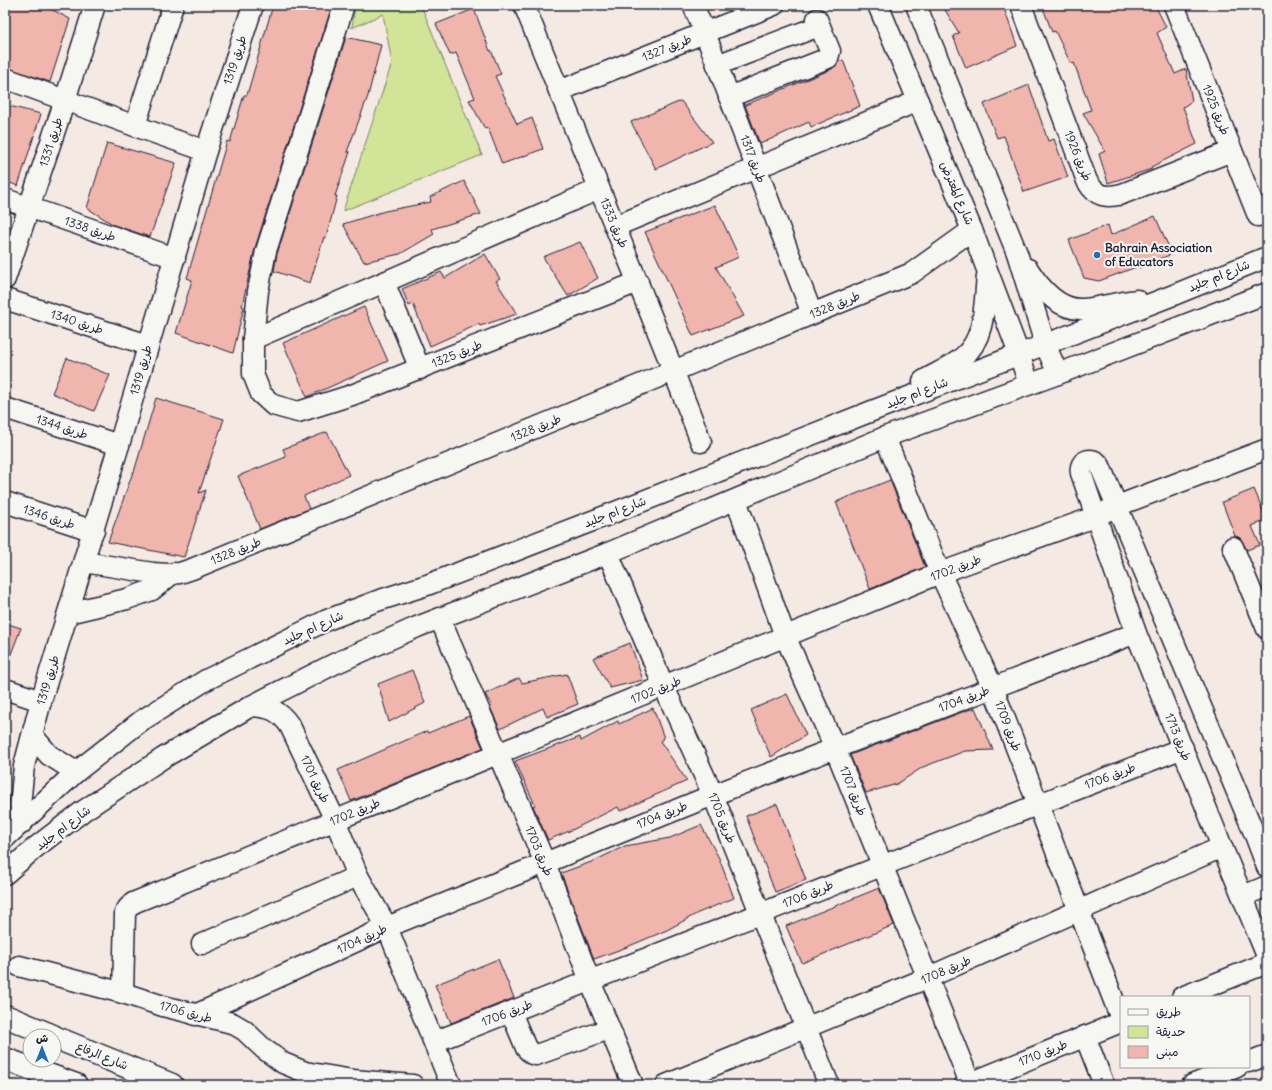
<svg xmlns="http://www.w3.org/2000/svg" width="1272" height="1090" font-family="Delius,'Playpen Sans Arabic',sans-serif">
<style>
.green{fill:#d2e498;stroke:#7a836a}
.building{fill:#f0b5ad;stroke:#22223b}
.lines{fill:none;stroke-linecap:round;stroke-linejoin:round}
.minor-casing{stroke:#22223b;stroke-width:23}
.major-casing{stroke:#22223b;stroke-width:25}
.minor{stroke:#f6f6f2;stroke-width:20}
.major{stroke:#f6f6f2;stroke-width:22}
.poi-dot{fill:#1f6fb2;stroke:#f6f6f2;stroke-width:1.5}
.labels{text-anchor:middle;stroke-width:4;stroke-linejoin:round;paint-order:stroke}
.street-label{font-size:12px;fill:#22223b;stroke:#f6f6f2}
.poi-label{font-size:12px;font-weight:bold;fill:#22223b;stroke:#f6f6f2;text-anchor:start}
</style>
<rect width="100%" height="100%" fill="#f5e9e4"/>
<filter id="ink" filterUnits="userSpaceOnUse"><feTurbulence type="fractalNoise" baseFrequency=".025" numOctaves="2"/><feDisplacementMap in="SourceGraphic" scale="8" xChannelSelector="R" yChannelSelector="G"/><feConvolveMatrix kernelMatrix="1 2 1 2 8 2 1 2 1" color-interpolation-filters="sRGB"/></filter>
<g filter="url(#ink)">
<path class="green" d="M355 5H421L482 155 343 211 392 63 383 14 352 28Z"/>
<g class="building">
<path d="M5 5H43L70 19 50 82 5 67Z"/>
<path d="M273 5H310L331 9 255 248 242 306 244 307 233 353 176 333 192 280 187 278 227 141 230 142 244 95H247Z"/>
<path d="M942 5H1003L1017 46 966 68 953 36 959 33Z"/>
<path d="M1042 5H1155L1166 27 1157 33 1175 74 1186 69 1192 101 1183 107 1197 144 1151 167 1152 169 1108 183 1099 154 1105 151 1083 113 1091 110 1074 63 1071 64 1055 31 1052 32Z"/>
<path d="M474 9 490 51 491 50 501 74 495 76 517 124 532 118 543 149 502 164 488 128 485 129 469 100 475 98 456 53 450 55 436 24Z"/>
<path d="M346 37 381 45 368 96 347 152H350L335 196H337L326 238 324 237 310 283 274 271 277 254Z"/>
<path d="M843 60 860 106 811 127 809 122 760 144 745 105 832 69 838 62Z"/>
<path d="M1029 85 1048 141 1054 139 1068 177 1024 192 1004 136 997 138 984 104Z"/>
<path d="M681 101 712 142 656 169 631 122Z"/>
<path d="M5 105 41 114 18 186 5 181Z"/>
<path d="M107 143 176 163 150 237 114 225 87 208Z"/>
<path d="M464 181 481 214 432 229 434 234 400 254 364 262 343 224 385 211 431 202 430 197Z"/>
<path d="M715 205 739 257 716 267 744 316 693 336 645 232Z"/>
<path d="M1155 216 1172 254 1139 268V266L1099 281 1084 278 1069 240 1108 225 1111 235Z"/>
<path d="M580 242 598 278 568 296 543 257Z"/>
<path d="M485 254 500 279 496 281 517 314 480 326 479 324 430 346 413 304 409 306 402 289 441 272 445 278Z"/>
<path d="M364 307 388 361 307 397 283 343Z"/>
<path d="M67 358 110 375 94 411 52 393Z"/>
<path d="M156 398 224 419 199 493 206 490 184 557 108 542 133 472H134Z"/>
<path d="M327 432 349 475 304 496 309 509 260 529 238 476 286 457 283 449Z"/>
<path d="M890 480 925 567 870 589 836 502Z"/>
<path d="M1254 489 1267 520 1252 526 1260 545 1247 550 1240 538 1235 536 1222 502Z"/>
<path d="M5 623 21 628 6 667 5 666Z"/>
<path d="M630 643 643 680 610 688 593 658Z"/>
<path d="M412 670 425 703 389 722 378 684Z"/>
<path d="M567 674 578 704 547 717 543 708 500 729 490 707 492 706 485 694 519 678 522 683Z"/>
<path d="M787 694 806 735 771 757 751 710Z"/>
<path d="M653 708 664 738 660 741 687 781 620 811 618 807 574 829 548 840 533 806 535 805 515 761 580 737 581 741 618 721 619 724Z"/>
<path d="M975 708 993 750 965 751 923 767 897 784 866 793 850 755 965 711Z"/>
<path d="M469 716 483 748 351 801 338 770 427 731 428 733Z"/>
<path d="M777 804 806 880 775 892 746 816Z"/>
<path d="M701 825 719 858 734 898 698 913 667 930 627 947 594 959 561 873 594 861 625 846 670 838Z"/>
<path d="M879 888 894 925 802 963 786 926Z"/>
<path d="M498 959 514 998 451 1023 435 985Z"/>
</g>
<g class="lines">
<defs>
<g id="minor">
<path d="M344 5 266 251 258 291 253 339V374L261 394 273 405 298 412 352 395 638 282"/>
<path d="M524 5C583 151 645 295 701 442"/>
<path d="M693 5 705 33 812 314"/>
<path d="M878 5 972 230 1019 354 1029 384"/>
<path d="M916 5 1017 253 1045 344 1058 374"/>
<path d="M1021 5 1087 181C1096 197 1106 198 1122 194L1232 151"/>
<path d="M1174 5 1258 216"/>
<path d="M717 65 819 26"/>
<path d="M5 78 135 126 206 151"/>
<path d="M559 91 774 5"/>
<path d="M729 97 828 58 830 51 817 19"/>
<path d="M135 126 173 5"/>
<path d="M5 199 175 258"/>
<path d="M616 226 918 101"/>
<path d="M1028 269C1040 288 1059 311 1084 309 1102 307 1120 302 1137 300"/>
<path d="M5 279 65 100 95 5"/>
<path d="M384 282 420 369"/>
<path d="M5 299 148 345"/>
<path d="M253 339 599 189"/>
<path d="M923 381C936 373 952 367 963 357 986 338 984 303 987 276"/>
<path d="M5 408 119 445"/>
<path d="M885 437 940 573 993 688 1121 1019"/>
<path d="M736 500 785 636 835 748 970 1083"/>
<path d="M5 502 94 531"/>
<path d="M1233 547 1267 629"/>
<path d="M608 553 664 687 713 795 829 1085"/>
<path d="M84 562 153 573 167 574 180 573 192 569 812 314 912 273 972 230"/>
<path d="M68 613 127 599 152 590 173 573"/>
<path d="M440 619 545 863 590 981 633 1085"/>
<path d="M5 689 41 701"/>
<path d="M251 706C270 707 279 710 290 726L335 820 358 876 387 927 451 1085"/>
<path d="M33 736 49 755 76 772"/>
<path d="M21 824 20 805 24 766 41 701 119 445 206 151 253 5"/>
<path d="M5 838 76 772 141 721 206 680 327 620 377 601 427 585 600 518 872 411 1171 296 1267 257"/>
<path d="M1267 867 1255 835 1100 466C1093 455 1078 460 1081 473L1136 633 1222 847 1267 956"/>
<path d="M5 874 36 847 83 811 163 758 251 706 334 664 417 627 608 553 885 437 1058 374 1267 293"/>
<path d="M1243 896 1267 886"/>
<path d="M202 944 358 876"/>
<path d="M19 966 123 993 163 1006 232 1023 244 1030 264 1049 283 1063 305 1072 353 1080 413 1085"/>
<path d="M123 993 125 913 128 908 133 903 940 573 1097 516 1117 506 1267 449"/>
<path d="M1182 997 1267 963"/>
<path d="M511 1012 526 1048 532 1054 536 1055 609 1029"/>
<path d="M195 1015 303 966 387 927 713 795 1136 633"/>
<path d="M1085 1036 1104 1085"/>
<path d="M434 1042C684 944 933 845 1183 748"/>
<path d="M1249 1062 1267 1055"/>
<path d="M666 1085 927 978 1222 847"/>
<path d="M965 1085 1121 1022"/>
<path d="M1192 1085 1237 1067"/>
</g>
<g id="major">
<path d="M5 1016 53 1036"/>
<path d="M54 1037 172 1085"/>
<path d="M5 1059 76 1085"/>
</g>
</defs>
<use href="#minor" class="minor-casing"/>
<use href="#major" class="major-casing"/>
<use href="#minor" class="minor"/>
<use href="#major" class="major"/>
</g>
</g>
<circle class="poi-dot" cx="1097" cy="255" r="4"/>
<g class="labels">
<g class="street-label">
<text transform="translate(667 48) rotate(-22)" y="4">طريق 1327</text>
<text transform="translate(235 60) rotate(-72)" y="4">طريق 1319</text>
<text transform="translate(1216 110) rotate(68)" y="4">طريق 1925</text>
<text transform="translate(51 142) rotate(-72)" y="4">طريق 1331</text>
<text transform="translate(1078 156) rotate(68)" y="4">طريق 1926</text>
<text transform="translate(753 159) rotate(69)" y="4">طريق 1317</text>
<text transform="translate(957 193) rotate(67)" y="4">شارع المعترض</text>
<text transform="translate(614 223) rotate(67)" y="4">طريق 1333</text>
<text transform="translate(90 229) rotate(19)" y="4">طريق 1338</text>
<text transform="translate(1219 276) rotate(-22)" y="4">شارع ام جليد</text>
<text transform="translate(835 305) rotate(-22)" y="4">طريق 1328</text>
<text transform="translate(77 322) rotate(18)" y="4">طريق 1340</text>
<text transform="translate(457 354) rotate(-22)" y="4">طريق 1325</text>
<text transform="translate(141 370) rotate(-74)" y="4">طريق 1319</text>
<text transform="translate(917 393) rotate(-21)" y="4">شارع ام جليد</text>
<text transform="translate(62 427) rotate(18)" y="4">طريق 1344</text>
<text transform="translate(536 428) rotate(-22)" y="4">طريق 1328</text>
<text transform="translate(615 512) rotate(-21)" y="4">شارع ام جليد</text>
<text transform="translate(49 517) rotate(18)" y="4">طريق 1346</text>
<text transform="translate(236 551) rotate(-22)" y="4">طريق 1328</text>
<text transform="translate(956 568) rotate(-21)" y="4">طريق 1702</text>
<text transform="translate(313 628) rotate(-24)" y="4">شارع ام جليد</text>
<text transform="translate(48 680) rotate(-73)" y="4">طريق 1319</text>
<text transform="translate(656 690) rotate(-22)" y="4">طريق 1702</text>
<text transform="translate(964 699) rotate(-21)" y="4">طريق 1704</text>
<text transform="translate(1008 726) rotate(69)" y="4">طريق 1709</text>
<text transform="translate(1178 737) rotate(68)" y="4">طريق 1713</text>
<text transform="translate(1110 776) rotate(-21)" y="4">طريق 1706</text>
<text transform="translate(315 779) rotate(64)" y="4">طريق 1701</text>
<text transform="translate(853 791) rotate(68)" y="4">طريق 1707</text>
<text transform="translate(355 812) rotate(-22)" y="4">طريق 1702</text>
<text transform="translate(662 815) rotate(-22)" y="4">طريق 1704</text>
<text transform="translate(722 818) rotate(68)" y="4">طريق 1705</text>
<text transform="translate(63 828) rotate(-37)" y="4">شارع ام جليد</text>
<text transform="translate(539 851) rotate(67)" y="4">طريق 1703</text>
<text transform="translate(808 894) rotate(-22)" y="4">طريق 1706</text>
<text transform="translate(362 939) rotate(-25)" y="4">طريق 1704</text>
<text transform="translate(946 970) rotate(-24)" y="4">طريق 1708</text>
<text transform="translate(186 1012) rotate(15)" y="4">طريق 1706</text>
<text transform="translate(507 1013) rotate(-21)" y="4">طريق 1706</text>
<text transform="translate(1043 1053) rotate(-22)" y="4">طريق 1710</text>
<text transform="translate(102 1056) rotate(22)" y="4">شارع الرفاع</text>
</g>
<g class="poi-label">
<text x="1105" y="252">Bahrain Association<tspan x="1105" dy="14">of Educators</tspan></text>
</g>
</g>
<rect width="1272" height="1090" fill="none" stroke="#f6f6f2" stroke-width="20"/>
<rect x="10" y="10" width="1252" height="1070" fill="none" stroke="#22223b" stroke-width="1.5" filter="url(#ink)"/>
<rect x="1120" y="996" width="130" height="72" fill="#f6f6f2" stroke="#a1a1a9"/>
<rect x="1128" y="1009" width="20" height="6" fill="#f6f6f2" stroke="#a1a1a9"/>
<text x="1156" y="1016" font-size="12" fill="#22223b">طريق</text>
<rect x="1128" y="1026" width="20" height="12" fill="#d2e498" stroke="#a1a1a9"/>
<text x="1156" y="1036" font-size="12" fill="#22223b">حديقة</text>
<rect x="1128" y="1046" width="20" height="12" fill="#f0b5ad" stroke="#a1a1a9"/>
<text x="1156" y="1056" font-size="12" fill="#22223b">مبنى</text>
<g transform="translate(42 1048)"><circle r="19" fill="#f6f6f2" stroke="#a1a1a9"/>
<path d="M0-3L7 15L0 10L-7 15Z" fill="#1f6fb2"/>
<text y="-6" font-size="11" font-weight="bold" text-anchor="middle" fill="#22223b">ش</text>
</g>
</svg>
